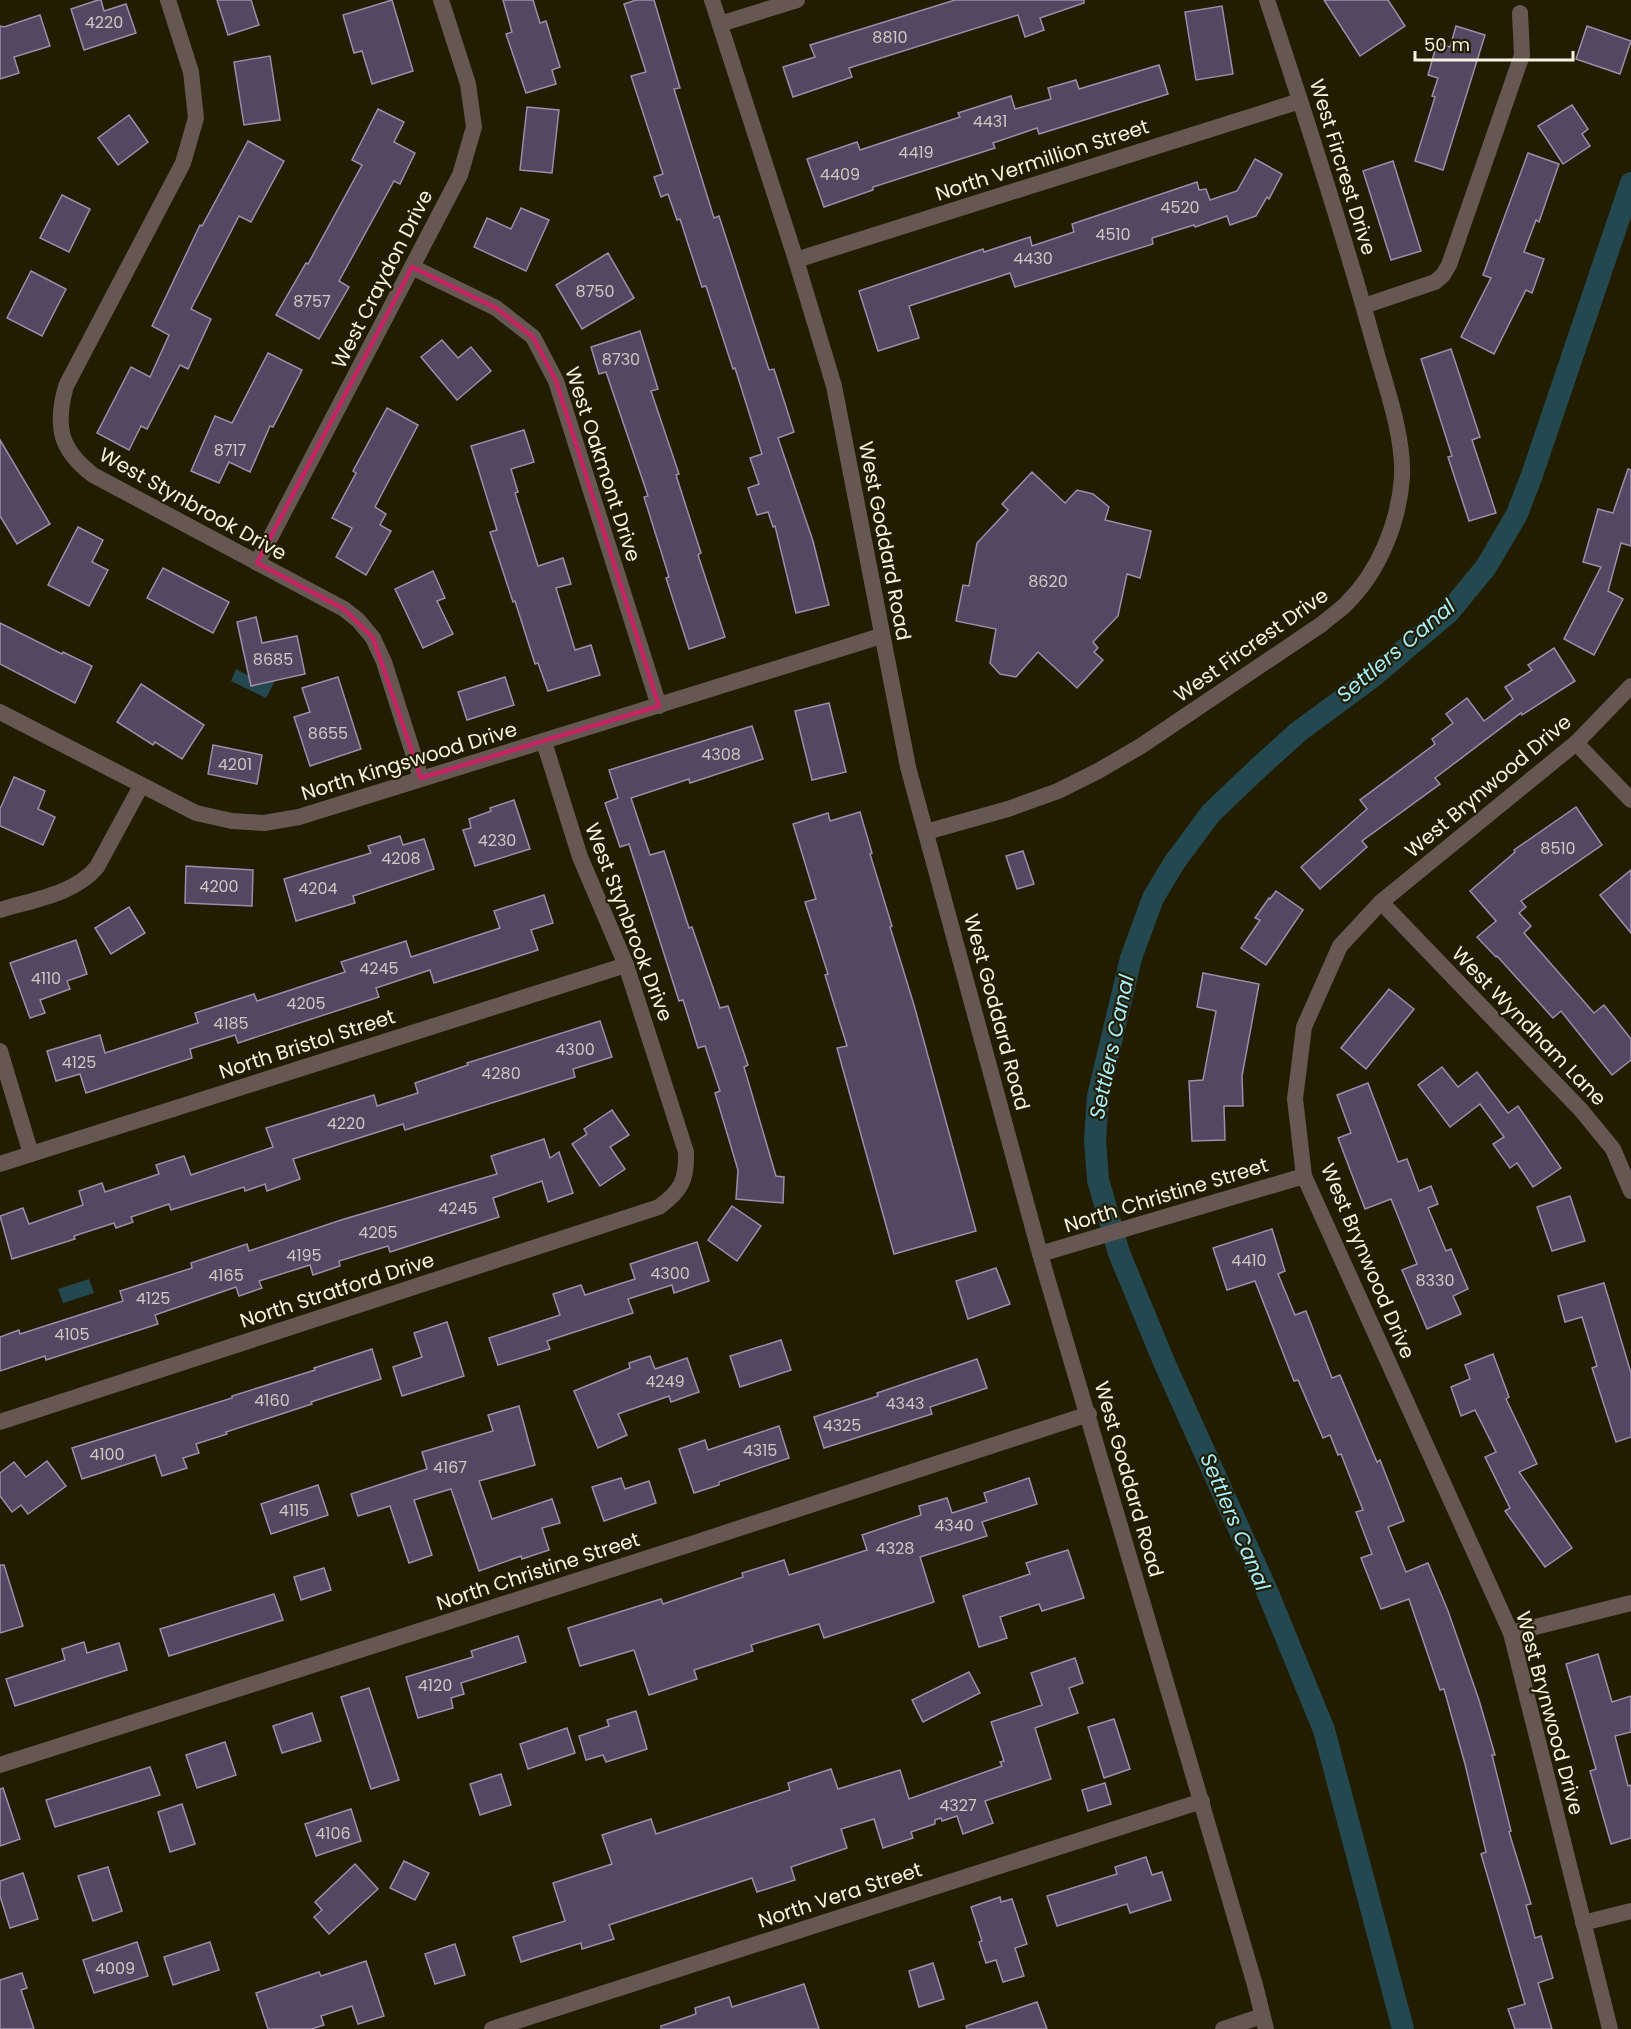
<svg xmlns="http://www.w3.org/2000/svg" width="1631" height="2029" font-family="Poppins,sans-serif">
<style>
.water{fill:#234850}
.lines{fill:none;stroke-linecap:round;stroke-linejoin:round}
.canal{stroke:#234850;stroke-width:22}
.building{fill:#544762;stroke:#9b8dac;stroke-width:1.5}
.minor{stroke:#665753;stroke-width:16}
.tertiary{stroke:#665753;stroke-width:16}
.marked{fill:none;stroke:#c52362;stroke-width:4.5;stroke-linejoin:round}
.labels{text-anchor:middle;stroke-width:4.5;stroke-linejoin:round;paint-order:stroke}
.number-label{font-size:16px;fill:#cec8c1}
.street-label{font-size:20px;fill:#f6f3e1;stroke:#221d00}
.water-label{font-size:21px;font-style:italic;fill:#a5edfd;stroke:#221d00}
</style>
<rect width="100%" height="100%" fill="#221d00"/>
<g class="water">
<path d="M236 669 253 678 277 677 266 698 231 681Z"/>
<path d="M89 1279 94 1293 63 1303 58 1289Z"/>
</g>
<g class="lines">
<path class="canal" d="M1403 2029 1324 1730 1267 1591 1164 1362 1119 1253 1098 1180 1095 1140 1098 1096 1131 958 1153 898 1174 863 1211 813 1254 772 1298 732 1370 679 1449 612 1486 567 1517 514 1532 475 1631 183"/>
</g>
<g class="building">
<path d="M98 0H101L104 11 126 4 136 33 84 50 71 9Z"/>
<path d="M217 0H251L259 25 228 35Z"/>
<path d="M392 0 413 71 372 84 362 51 354 53 343 15Z"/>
<path d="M503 0H533L540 23 546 21 560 67 552 70 556 84 526 93 506 34 512 32Z"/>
<path d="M636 0H654L680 88 674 89 714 218 719 216 769 370 774 369 794 432 778 438 813 541 829 605 796 613 775 526 773 527 768 512 757 515 748 488 759 484 750 458 762 454 735 368 733 369 706 286 702 287 680 219 677 220 668 194 661 197 654 177 663 174 631 76 646 72 624 4Z"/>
<path d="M955 0H1084V3L1040 18 1044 30 1025 37 1018 15 849 68 852 77 793 97 783 67 815 57 810 45Z"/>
<path d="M1324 0H1388L1405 26 1360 56Z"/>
<path d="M1222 6 1233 74 1196 80 1185 12Z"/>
<path d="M40 15 50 46 14 57 19 73 0 79V26L4 27Z"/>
<path d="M1456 26 1485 35 1443 170 1415 161 1435 97 1432 96 1438 78 1428 75 1437 43 1450 47Z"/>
<path d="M1587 26 1631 41 1620 74 1576 59Z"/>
<path d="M270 56 280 120 244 125 234 62Z"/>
<path d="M1159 65 1168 94 1039 134 1037 128 993 143 995 148 873 187V190L824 207 807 159 857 142 860 150 960 117 958 113 1011 96 1015 109 1051 99 1048 88 1076 80 1079 89Z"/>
<path d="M1572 105 1588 129 1582 134 1590 146 1563 164 1538 126Z"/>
<path d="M527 107 559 110 552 173 520 170Z"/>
<path d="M378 109 404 122 394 142 415 153 400 184 394 181 339 281 349 287 319 339 276 315 306 263 308 264 362 165 352 160Z"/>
<path d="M129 115 148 142 118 165 98 138Z"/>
<path d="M248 141 284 161 251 222 239 216 191 309 211 319 188 369 180 365 147 429 141 426 129 450 97 433 131 367 150 377 169 335 152 326 200 225 202 226Z"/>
<path d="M1528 153 1559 164 1539 222 1536 220 1524 252 1544 259 1532 293 1526 290 1494 354 1461 337 1491 278 1483 275Z"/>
<path d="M1255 159 1282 174 1269 199 1267 197 1256 216 1230 225 1227 216 1195 227 1194 225 1152 238 1153 244 1015 287 1010 273 909 306 919 338 878 351 859 291 983 249 984 252 1030 237 1032 246 1074 232 1072 224 1197 182 1199 190 1206 189 1210 200 1237 191Z"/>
<path d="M1393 161 1421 251 1391 260 1363 171Z"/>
<path d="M62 195 90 209 69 252 40 238Z"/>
<path d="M521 208 549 220 526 271 474 247 487 218 511 229Z"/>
<path d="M608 253 634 298 582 329 556 285Z"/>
<path d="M31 271 66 289 42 336 7 318Z"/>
<path d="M640 331 658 389 651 391 679 474 676 475 701 553 698 555 725 637 689 649 666 578 669 577 644 497 648 496 606 372 599 374 591 347Z"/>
<path d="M442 340 458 358 471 347 491 371 457 400 421 357Z"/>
<path d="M1451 349 1480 437 1472 440 1496 513 1469 521 1448 457 1452 456 1421 359Z"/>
<path d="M268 353 302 370 273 427 270 426 250 472 229 462 219 483 191 471 215 416 232 423Z"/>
<path d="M387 408 418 425 375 507 386 514 380 525 391 531 366 575 336 557 352 528 332 518 356 473 353 471Z"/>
<path d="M524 430 534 462 511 469 518 492 515 493 538 566 563 558 571 584 556 588 575 650 591 645 600 675 548 691 538 663 535 664 515 601 513 602 490 532 497 530 471 446Z"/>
<path d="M0 440 50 524 17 544 0 516Z"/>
<path d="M1628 469 1631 470V546L1621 543 1608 591 1623 599 1594 655 1564 639 1601 567 1583 562 1598 509 1613 513Z"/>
<path d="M1032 472 1065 503 1077 490 1093 494 1109 507 1105 520 1151 531 1140 578 1127 574 1118 616 1093 642 1098 648 1094 652 1103 660 1077 688 1038 652 1016 677 1000 674 990 663 996 629 956 621 963 585 969 586 977 543 1008 510 1002 504Z"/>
<path d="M78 527 103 540 92 562 108 570 89 606 48 585Z"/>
<path d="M163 568 229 602 213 633 147 598Z"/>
<path d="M433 571 445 598 437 601 453 634 423 648 395 589Z"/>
<path d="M256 617 262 643 297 636 305 674 251 686 237 622Z"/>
<path d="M0 623 62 654 63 652 92 666 75 703 0 664Z"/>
<path d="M1554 648 1575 681 1522 715 1521 713 1435 778 1440 784 1362 841 1367 847 1320 889 1301 867 1367 809 1360 800 1435 744 1432 739 1453 723 1446 714 1467 698 1484 721 1513 699 1505 687 1532 670 1528 665Z"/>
<path d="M338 677 361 749 310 766 294 717 310 712 302 688Z"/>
<path d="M505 677 514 705 467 720 458 692Z"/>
<path d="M141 684 204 725 182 759 155 742 153 745 117 722Z"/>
<path d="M829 703 846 772 812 780 795 711Z"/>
<path d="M752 726 763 759 690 783 689 779 631 798 650 855 664 851 689 928 692 927 720 1008 728 1006 748 1065 744 1067 776 1176 784 1177 783 1203 736 1199 738 1170 715 1093 720 1091 705 1046 698 1048 683 1000 679 1001 629 844 620 847 605 803 618 798 609 770Z"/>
<path d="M213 745 262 755 257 784 208 774Z"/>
<path d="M14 777 45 791 38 809 55 817 43 845 0 826V809Z"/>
<path d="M514 800 530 849 475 866 463 830 471 828 469 819 491 811 490 808Z"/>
<path d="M1576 807 1602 845 1521 901 1526 907 1519 913 1531 926 1524 933 1594 1013 1604 1005 1631 1039V1060L1612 1075 1561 1011 1553 1018 1497 956 1496 957 1477 937 1496 921 1470 891 1515 852 1514 850Z"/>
<path d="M860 812 872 853 870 854 892 926 890 927 914 1005 976 1231 894 1254 837 1048 847 1046 825 975 828 974 805 902 816 899 793 824 828 813 830 821Z"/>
<path d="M400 836 403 845 424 839 434 869 353 896 355 903 296 921 284 879 371 853 368 846Z"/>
<path d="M1023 851 1034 884 1017 889 1006 856Z"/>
<path d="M186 866 253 870 252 906 185 903Z"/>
<path d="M1631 870V933L1600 895Z"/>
<path d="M1276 891 1303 910 1266 965 1241 948 1260 920 1255 918 1269 898 1270 899Z"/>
<path d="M544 895 553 923 531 930 538 950 434 983 430 970 376 988 379 997 238 1043 235 1035 190 1049 192 1058 86 1093 80 1074 56 1081 47 1051 100 1035 105 1053 198 1023 195 1013 254 994 257 1001 345 972 341 962 406 941 411 957 500 928 494 911Z"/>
<path d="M129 907 145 933 111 954 95 928Z"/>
<path d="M76 940 87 974 67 981 70 989 40 1000 45 1013 30 1018 10 963Z"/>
<path d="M1203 973 1259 984 1242 1076 1243 1106H1224L1225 1140 1192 1141 1189 1081 1203 1080 1216 1011 1197 1007Z"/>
<path d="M1389 989 1414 1009 1366 1069 1341 1048Z"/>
<path d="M600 1021 612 1057 573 1069 575 1077 405 1130 403 1124 293 1159 300 1179 267 1191 265 1184 245 1191 244 1187 171 1210 169 1204 131 1217 133 1222 116 1228 114 1223 74 1236 75 1239 12 1259 0 1216 23 1208 29 1224 83 1205 79 1191 102 1183 105 1192 159 1174 156 1165 184 1156 191 1175 273 1147 266 1128 374 1095 377 1106 418 1093 415 1083 468 1065 467 1063Z"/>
<path d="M1442 1067 1458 1087 1477 1072 1508 1113 1518 1106 1561 1168 1533 1187 1517 1163 1510 1168 1493 1144 1504 1137 1480 1104 1450 1127 1418 1085Z"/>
<path d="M1368 1083 1398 1162 1407 1159 1419 1191 1431 1186 1438 1204 1428 1208 1446 1251 1451 1249 1468 1289 1453 1296 1461 1314 1427 1329 1402 1270 1417 1264 1391 1199 1365 1209 1338 1138 1351 1133 1337 1095Z"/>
<path d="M612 1110 629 1135 610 1147 625 1169 600 1186 572 1144 587 1134 584 1129Z"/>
<path d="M544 1139 550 1158 559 1152 573 1193 548 1202 542 1181 493 1198 499 1217 390 1252 388 1246 339 1261 340 1266 313 1275 310 1265 259 1281 262 1288 239 1296 236 1287 155 1315 158 1324 46 1360 45 1356 0 1371V1337L19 1330 20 1334 123 1301 120 1291 192 1268 191 1263 247 1244 249 1251 341 1220 497 1174 491 1156Z"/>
<path d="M1570 1196 1585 1241 1552 1251 1537 1207Z"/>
<path d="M732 1206 761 1226 737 1261 708 1240Z"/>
<path d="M1272 1229 1285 1271 1278 1274 1295 1315 1306 1311 1332 1378 1340 1375 1377 1462 1380 1460 1404 1521 1388 1527 1406 1572 1428 1563 1448 1611 1479 1700 1495 1755H1492L1511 1831 1509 1832 1531 1904 1526 1905 1535 1938 1541 1936 1553 1978 1538 1983 1552 2029H1515L1508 2009 1525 2004 1481 1854 1486 1852 1465 1764 1444 1689 1440 1690 1409 1599 1381 1609 1361 1558 1372 1554 1356 1512 1363 1510 1341 1454 1338 1455 1330 1435 1323 1438 1298 1380 1294 1381 1255 1281 1227 1290 1213 1248Z"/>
<path d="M697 1242 709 1281 674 1293 672 1285 628 1299 633 1313 547 1341 550 1349 498 1365 489 1338 560 1315 553 1294 581 1285 585 1295 635 1279 630 1264Z"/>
<path d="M996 1268 1010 1304 968 1319 956 1281Z"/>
<path d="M1604 1283 1631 1373V1437L1616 1442 1592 1368 1597 1366 1582 1317 1565 1322 1558 1296Z"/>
<path d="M447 1322 464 1376 402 1396 393 1367 422 1357 414 1333Z"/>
<path d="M781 1340 791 1370 740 1387 730 1356Z"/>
<path d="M372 1349 381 1379 311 1402 312 1404 226 1432 227 1434 196 1444 199 1453 183 1458 187 1468 162 1476 155 1455 82 1479 72 1448 232 1398V1396L315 1370 314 1368Z"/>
<path d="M1493 1354 1509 1397 1506 1399 1537 1464 1519 1472 1572 1548 1545 1567 1505 1511 1510 1508 1485 1457 1496 1452 1475 1410 1461 1416 1451 1387 1470 1379 1465 1365Z"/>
<path d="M650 1356 655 1369 687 1358 699 1392 671 1402 669 1396 618 1414 627 1435 598 1448 574 1391 630 1368 629 1363Z"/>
<path d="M977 1359 987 1388 930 1407 932 1414 824 1448 814 1417 878 1396 877 1393Z"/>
<path d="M519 1406 535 1465 479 1481 492 1519 552 1499 560 1523 542 1528 549 1550 522 1559 521 1556 479 1571 451 1489 414 1500 432 1555 409 1563 390 1506 358 1516 351 1494 427 1469 422 1452 493 1431 488 1415Z"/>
<path d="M779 1426 789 1458 719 1482V1485L694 1493 679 1449 705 1440 708 1450Z"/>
<path d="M47 1461 66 1486 28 1514 21 1505 12 1512 0 1496V1473L14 1462 26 1477Z"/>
<path d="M621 1478 625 1489 649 1481 656 1503 604 1521 592 1487Z"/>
<path d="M1029 1478 1037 1504 982 1522 987 1536 920 1557 934 1602 824 1638 819 1624 751 1645 753 1651 694 1670 697 1679 649 1695 634 1650 580 1666 568 1628 661 1599 663 1604 743 1577 742 1573 784 1560 789 1575 867 1550 862 1535 921 1515 919 1506 947 1498 952 1513 987 1502 984 1493Z"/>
<path d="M318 1485 328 1515 271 1534 261 1504Z"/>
<path d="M1068 1550 1084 1598 1042 1611 1039 1604 1000 1617 1007 1638 979 1647 963 1596 1030 1574 1026 1563Z"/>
<path d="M0 1565H4L23 1626 0 1633Z"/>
<path d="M324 1568 331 1590 301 1600 294 1577Z"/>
<path d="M274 1594 283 1620 169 1656 160 1629Z"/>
<path d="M518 1636 526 1662 461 1683 464 1694 451 1698 453 1708 418 1718 406 1677 473 1657 471 1651Z"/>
<path d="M84 1642 87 1653 119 1643 127 1670 15 1706 6 1679 65 1660 62 1649Z"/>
<path d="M1598 1654 1612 1702 1631 1696V1732L1615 1736 1628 1786 1631 1785V1838L1611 1844 1590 1771 1596 1769 1566 1664Z"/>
<path d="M1075 1658 1083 1683 1069 1688 1078 1713 1035 1728 1051 1779 985 1801 993 1823 963 1834 957 1816 942 1821 941 1818 935 1820V1824L911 1832 913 1838 883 1848 874 1819 841 1829 847 1848 791 1867 795 1880 757 1892 752 1878 609 1925 614 1939 582 1949 581 1943 521 1962 513 1937 565 1921 553 1883 612 1864 602 1835 651 1819 656 1834 790 1790 788 1783 831 1769 838 1789 900 1770 909 1799 1002 1766 1000 1762 1004 1761 991 1722 1042 1705 1031 1673Z"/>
<path d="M969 1672 980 1693 923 1722 912 1700Z"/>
<path d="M369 1688 399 1780 371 1789 341 1697Z"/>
<path d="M636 1711 647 1749 606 1762 603 1755 586 1760 579 1736 609 1726 607 1720Z"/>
<path d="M312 1713 321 1741 282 1753 273 1726Z"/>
<path d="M1114 1719 1130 1769 1104 1778 1088 1727Z"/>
<path d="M567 1728 575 1753 528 1769 520 1744Z"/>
<path d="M225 1742 236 1775 197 1788 186 1755Z"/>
<path d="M150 1767 160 1795 55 1827 46 1800Z"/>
<path d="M501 1774 511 1805 480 1815 470 1784Z"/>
<path d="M1105 1783 1111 1804 1088 1811 1082 1790Z"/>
<path d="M3 1788 20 1839 0 1846V1789Z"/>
<path d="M182 1804 195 1844 170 1852 158 1812Z"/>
<path d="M351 1809 361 1841 316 1856 305 1824Z"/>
<path d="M1146 1857 1152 1875 1162 1872 1171 1900 1130 1913 1127 1904 1057 1926 1047 1896 1117 1874 1115 1867Z"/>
<path d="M404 1861 429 1873 415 1900 390 1888Z"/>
<path d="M355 1864 378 1889 329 1934 314 1917 322 1910 315 1902Z"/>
<path d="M108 1867 122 1911 93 1921 78 1876Z"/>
<path d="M23 1873 38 1919 10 1928 0 1896V1881Z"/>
<path d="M1000 1897 1001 1902 1012 1899 1027 1944 1015 1948 1024 1976 1003 1982 996 1960 986 1963 979 1942 982 1941 971 1907Z"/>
<path d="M137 1942 148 1976 94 1993 83 1960Z"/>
<path d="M210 1942 219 1970 173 1985 164 1957Z"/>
<path d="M455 1944 465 1975 435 1984 425 1954Z"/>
<path d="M366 1961 384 2016 358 2024 352 2006 321 2016 324 2025 312 2029H268L256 1993 319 1972 321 1976Z"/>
<path d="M933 1963 944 1999 919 2007 909 1971Z"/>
<path d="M22 1973 27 1988 21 1990 34 2029H0V1980Z"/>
<path d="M804 1984 819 2029H661V2026L696 2014 695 2008 729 1997 732 2007Z"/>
<path d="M1037 2002 1047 2029H967L966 2026Z"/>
</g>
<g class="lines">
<g class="minor">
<path d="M168 0 191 72 196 118 183 163 66 386C55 426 59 449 93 475L344 609 358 620 373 638 384 662 421 778"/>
<path d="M720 24 797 0"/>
<path d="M796 260 1300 101"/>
<path d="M412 267 496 308 533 337 556 381 659 706"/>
<path d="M1364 306 1435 282 1443 275 1449 265 1522 55 1520 13"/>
<path d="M257 563 460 175 474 127 468 84 441 0"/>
<path d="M0 712 196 813 232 821 264 823 299 817 881 636"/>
<path d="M1576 743 1631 800"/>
<path d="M926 832 1008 809 1058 791 1098 771 1141 746 1322 624C1330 617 1339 611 1346 604 1379 572 1399 522 1402 477 1404 435 1385 384 1374 344 1342 228 1305 114 1267 0"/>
<path d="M1381 902 1581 1110 1613 1149 1631 1191"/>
<path d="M0 910C32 900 75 894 97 867L141 786"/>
<path d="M0 1051 31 1154"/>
<path d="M0 1164 626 965"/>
<path d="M1040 1254 1304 1176"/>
<path d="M0 1422 659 1207C681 1191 687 1180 686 1152L626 965 580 857 544 742"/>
<path d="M1511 1633 1631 1603"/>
<path d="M0 1765 688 1545 1089 1414"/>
<path d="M1583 1923 1631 1911"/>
<path d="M492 2029 1202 1801"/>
<path d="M1610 2029 1511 1633 1304 1176 1295 1099 1304 1027 1340 946 1381 902 1576 743 1631 686"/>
</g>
<g class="tertiary">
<path d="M712 0 796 260 834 386 908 767 1040 1254 1255 1985 1266 2029"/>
<path d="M1223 2029 1262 2016"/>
</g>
</g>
<path class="marked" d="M412 267 496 308 533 337 556 381 659 706 421 778 373 638 344 609 257 563Z"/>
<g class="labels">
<g class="number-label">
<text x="104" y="28">4220</text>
<text x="890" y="43">8810</text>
<text x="990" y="127">4431</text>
<text x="916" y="158">4419</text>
<text x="840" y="180">4409</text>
<text x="1180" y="213">4520</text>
<text x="1113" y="240">4510</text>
<text x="1033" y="264">4430</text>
<text x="595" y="297">8750</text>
<text x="312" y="307">8757</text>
<text x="621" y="365">8730</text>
<text x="230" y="456">8717</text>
<text x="1048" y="587">8620</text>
<text x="273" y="665">8685</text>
<text x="328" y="739">8655</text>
<text x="721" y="760">4308</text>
<text x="235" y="770">4201</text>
<text x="497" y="846">4230</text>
<text x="1558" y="854">8510</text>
<text x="401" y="864">4208</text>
<text x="219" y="892">4200</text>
<text x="318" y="894">4204</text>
<text x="379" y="974">4245</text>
<text x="46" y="984">4110</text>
<text x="306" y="1009">4205</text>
<text x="231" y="1029">4185</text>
<text x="575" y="1055">4300</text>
<text x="79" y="1068">4125</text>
<text x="501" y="1079">4280</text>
<text x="346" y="1129">4220</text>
<text x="458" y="1214">4245</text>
<text x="378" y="1238">4205</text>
<text x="304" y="1261">4195</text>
<text x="1249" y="1266">4410</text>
<text x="670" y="1279">4300</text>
<text x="226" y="1281">4165</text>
<text x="1435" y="1286">8330</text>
<text x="153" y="1304">4125</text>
<text x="72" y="1340">4105</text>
<text x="665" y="1387">4249</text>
<text x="272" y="1406">4160</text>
<text x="905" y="1409">4343</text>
<text x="842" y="1431">4325</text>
<text x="760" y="1456">4315</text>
<text x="107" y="1460">4100</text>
<text x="450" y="1473">4167</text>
<text x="294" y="1516">4115</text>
<text x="954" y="1531">4340</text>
<text x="895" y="1554">4328</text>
<text x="435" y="1691">4120</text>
<text x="958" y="1811">4327</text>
<text x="333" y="1839">4106</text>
<text x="115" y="1974">4009</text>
</g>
<g class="street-label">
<text transform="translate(1042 160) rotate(-18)" y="7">North Vermillion Street</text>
<text transform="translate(1343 167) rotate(73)" y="7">West Fircrest Drive</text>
<text transform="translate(382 279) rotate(-63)" y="7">West Craydon Drive</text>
<text transform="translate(603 464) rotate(72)" y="7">West Oakmont Drive</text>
<text transform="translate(193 504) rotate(29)" y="7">West Stynbrook Drive</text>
<text transform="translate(885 541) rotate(79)" y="7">West Goddard Road</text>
<text transform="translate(1251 645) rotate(-35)" y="7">West Fircrest Drive</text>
<text transform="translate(409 761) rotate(-17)" y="7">North Kingswood Drive</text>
<text transform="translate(1488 786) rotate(-40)" y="7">West Brynwood Drive</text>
<text transform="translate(629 922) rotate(69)" y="7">West Stynbrook Drive</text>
<text transform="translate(997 1012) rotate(75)" y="7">West Goddard Road</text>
<text transform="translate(1529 1026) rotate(46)" y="7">West Wyndham Lane</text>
<text transform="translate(307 1044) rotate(-18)" y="7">North Bristol Street</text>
<text transform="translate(1166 1195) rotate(-17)" y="7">North Christine Street</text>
<text transform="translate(1368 1261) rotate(67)" y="7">West Brynwood Drive</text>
<text transform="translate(337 1290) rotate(-18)" y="7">North Stratford Drive</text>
<text transform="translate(1129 1479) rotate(74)" y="7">West Goddard Road</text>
<text transform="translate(538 1571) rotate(-18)" y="7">North Christine Street</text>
<text transform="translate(1550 1713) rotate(75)" y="7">West Brynwood Drive</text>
<text transform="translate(840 1895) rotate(-18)" y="7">North Vera Street</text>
</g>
<g class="water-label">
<text transform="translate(1396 651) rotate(-40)" y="7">Settlers Canal</text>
<text transform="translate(1112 1047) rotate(-78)" y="7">Settlers Canal</text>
<text transform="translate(1235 1522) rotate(67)" y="7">Settlers Canal</text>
</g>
</g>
<path d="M1415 51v9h158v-9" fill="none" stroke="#f6f3e1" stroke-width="3"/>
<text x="1424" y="51" font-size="18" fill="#f6f3e1" stroke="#221d00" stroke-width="4.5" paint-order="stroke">50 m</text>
</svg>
